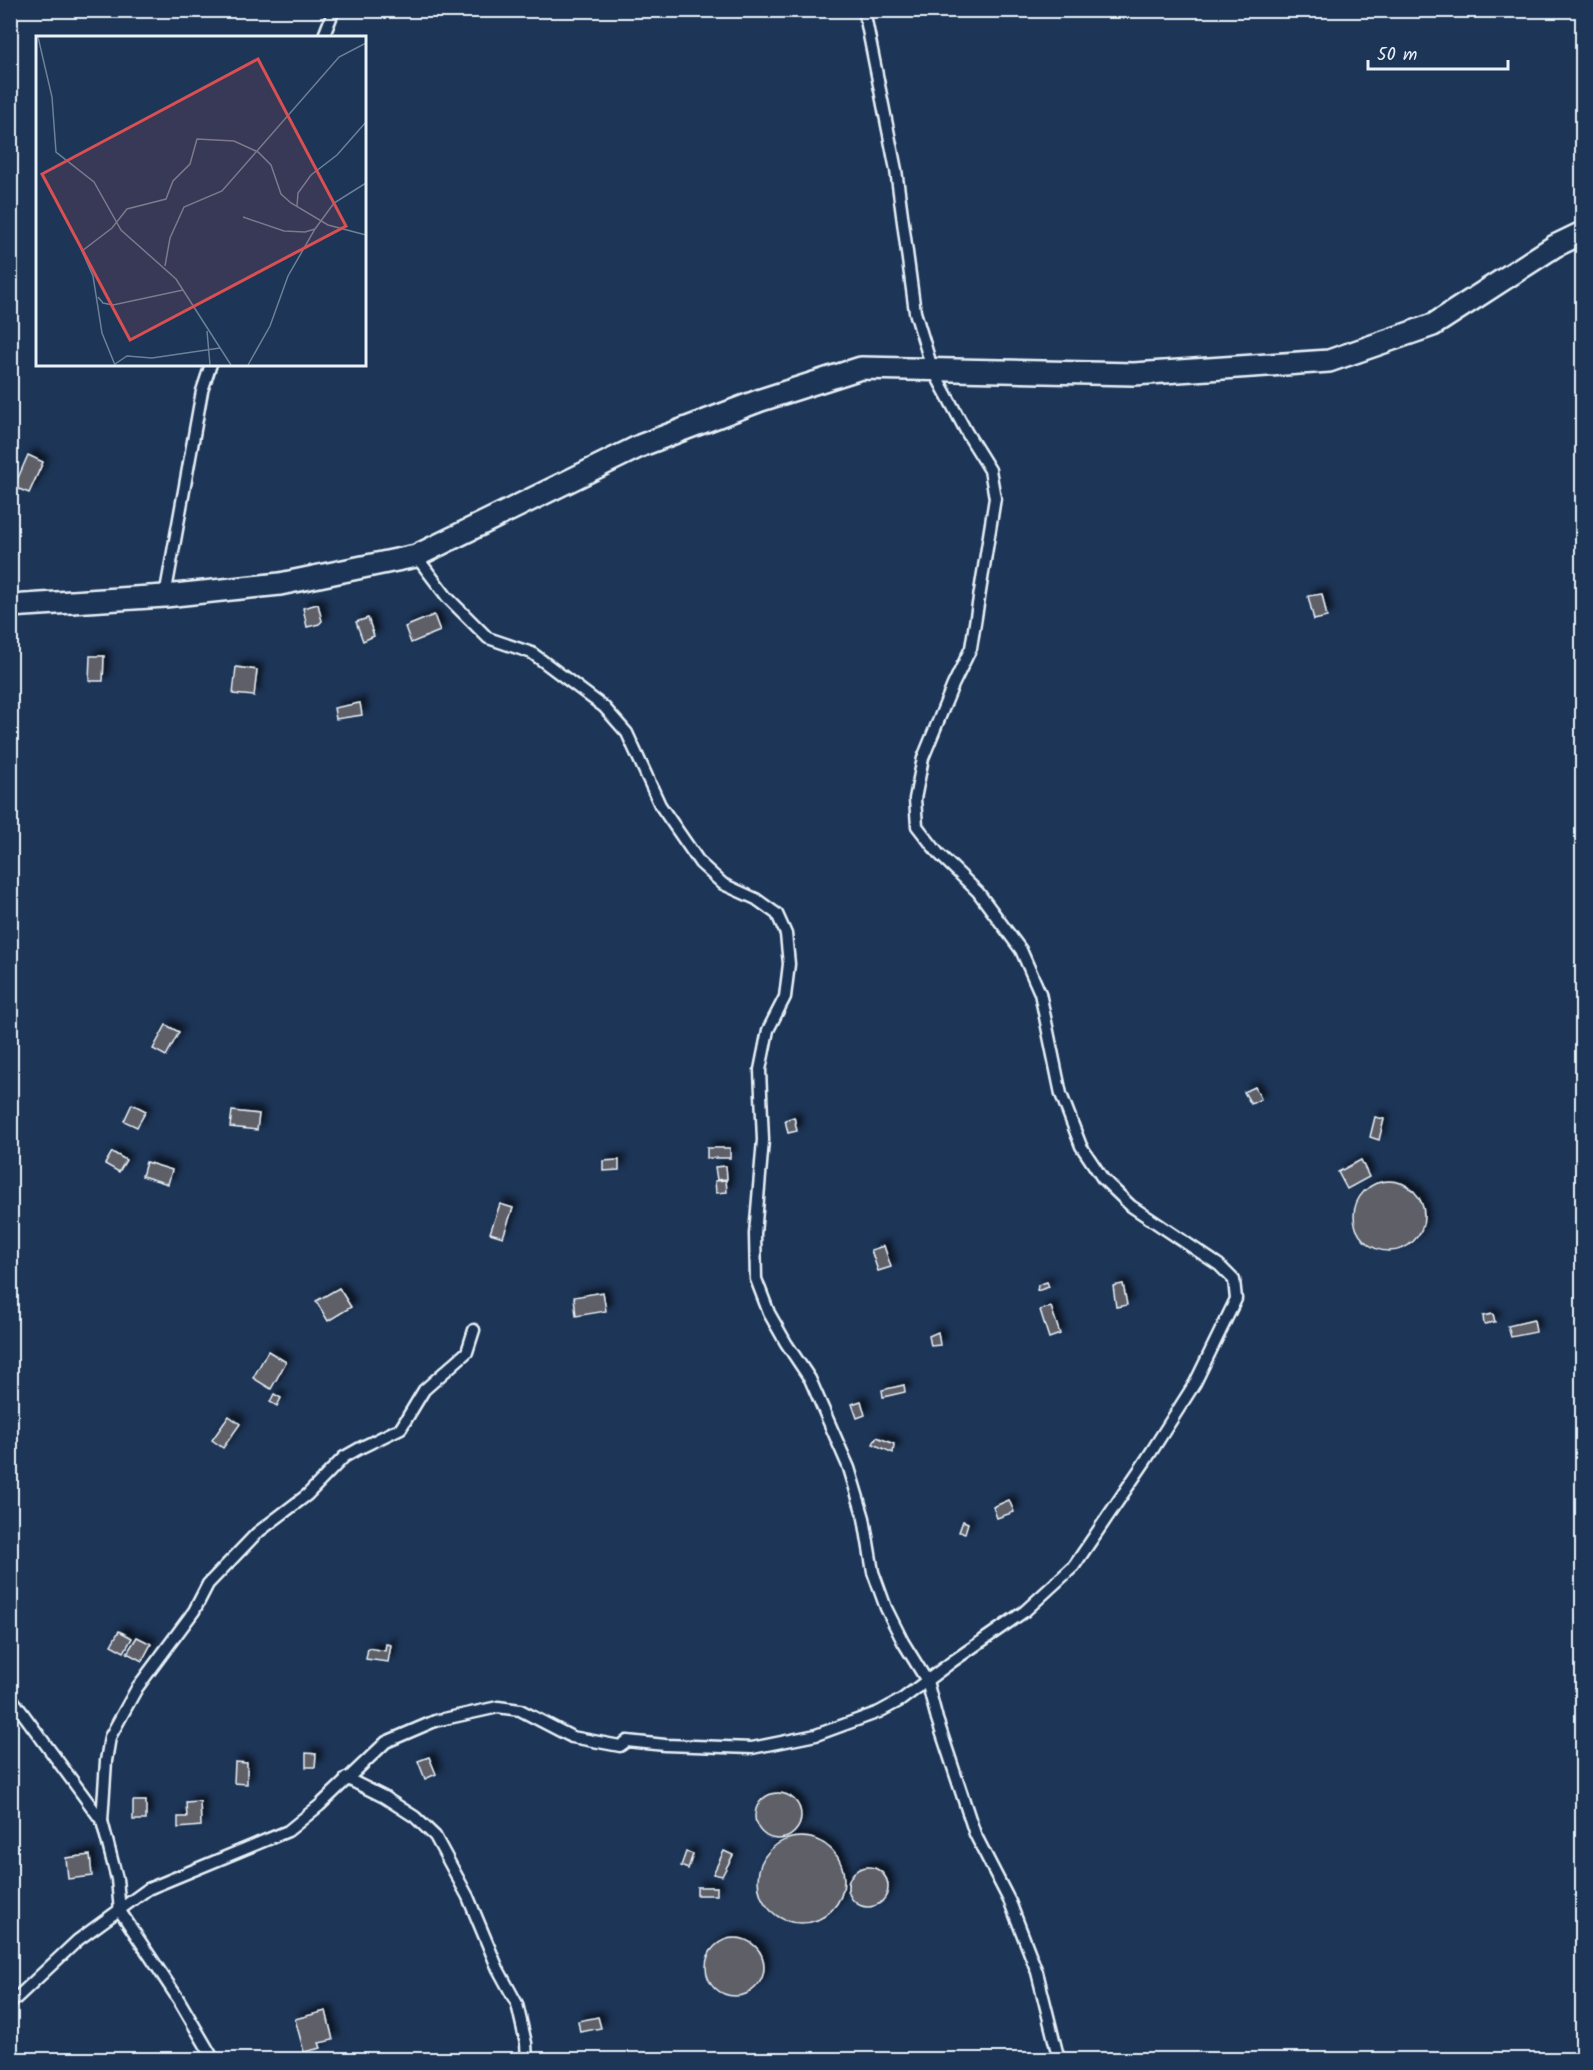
<svg xmlns="http://www.w3.org/2000/svg" width="1593" height="2070" font-family="Kalam,sans-serif">
<style>
.building{fill:#5e5e68;stroke:#e8f1f8;stroke-width:1.5;filter:url(#shadow)}
.lines{fill:none;stroke-linecap:round;stroke-linejoin:round}
.lane-casing{stroke:#e8f1f8;stroke-width:15}
.street-casing{stroke:#e8f1f8;stroke-width:26}
.lane{stroke:#1d3557;stroke-width:10}
.street{stroke:#1d3557;stroke-width:21}
.inset-road{fill:none;stroke:#6e8097;stroke-width:1.5}
.view{fill:#da5052;fill-opacity:0.15;stroke:#da5052;stroke-width:3}
.inset-edge{fill:none;stroke:#e8f1f8;stroke-width:3}
</style>
<defs>
<filter id="shadow"><feDropShadow dx="5.5" dy="-5.5" stdDeviation="3" flood-color="#0009"/></filter>
</defs>
<rect width="100%" height="100%" fill="#1d3557"/>
<filter id="ink" filterUnits="userSpaceOnUse"><feTurbulence type="fractalNoise" baseFrequency=".0167" numOctaves="2"/><feDisplacementMap in="SourceGraphic" scale="12" xChannelSelector="R" yChannelSelector="G"/><feConvolveMatrix kernelMatrix="1 2 1 2 8 2 1 2 1" color-interpolation-filters="sRGB"/></filter>
<g filter="url(#ink)">
<g class="building">
<path d="M28 455 43 462 29 493 14 487Z"/>
<path d="M1322 594 1327 617 1314 620 1308 596Z"/>
<path d="M318 604 322 621 319 624 307 627 303 608Z"/>
<path d="M434 615 440 631 411 643 405 627Z"/>
<path d="M368 618 374 636 363 641 356 622Z"/>
<path d="M90 656H104L103 681H89Z"/>
<path d="M236 667 257 670 254 696 233 694Z"/>
<path d="M360 703 362 715 336 719 334 708Z"/>
<path d="M166 1025 179 1032 166 1056 153 1049Z"/>
<path d="M1255 1087 1261 1099 1251 1104 1244 1092Z"/>
<path d="M132 1104 146 1111 137 1127 124 1121Z"/>
<path d="M232 1111 259 1114 257 1130 230 1127Z"/>
<path d="M794 1117 797 1131 788 1133 785 1120Z"/>
<path d="M1375 1117 1384 1119 1379 1140 1370 1137Z"/>
<rect x="707" y="1148" width="23" height="10"/>
<path d="M112 1152 126 1160 119 1172 105 1164Z"/>
<path d="M619 1160V1170L603 1171V1161Z"/>
<path d="M1361 1160 1369 1177 1347 1189 1338 1172Z"/>
<path d="M146 1162 172 1170 168 1184 142 1176Z"/>
<path d="M726 1166 727 1179 717 1180 715 1167Z"/>
<path d="M726 1180 727 1192 716 1193 715 1181Z"/>
<circle cx="1389" cy="1216" r="35"/>
<path d="M500 1204 513 1208 503 1237 490 1233Z"/>
<path d="M884 1246 891 1267 878 1271 871 1250Z"/>
<path d="M1047 1282 1049 1287 1037 1291 1038 1285Z"/>
<path d="M1123 1284 1127 1305 1116 1307 1113 1286Z"/>
<path d="M339 1288 351 1307 328 1321 316 1301Z"/>
<path d="M603 1292 606 1311 576 1316 574 1297Z"/>
<path d="M1051 1307 1060 1334 1049 1338 1040 1310Z"/>
<path d="M1493 1314 1495 1322 1484 1324 1483 1316Z"/>
<path d="M1534 1320 1536 1332 1511 1337 1508 1326Z"/>
<path d="M938 1332 940 1345 931 1346 929 1336Z"/>
<path d="M268 1351 286 1362 271 1389 253 1378Z"/>
<path d="M904 1385 905 1392 883 1397 882 1390Z"/>
<path d="M274 1394 281 1398 277 1406 270 1402Z"/>
<path d="M861 1401 865 1415 857 1418 852 1404Z"/>
<path d="M229 1416 240 1424 223 1448 212 1440Z"/>
<path d="M877 1437 894 1444 893 1453 873 1444Z"/>
<path d="M1009 1500 1014 1512 997 1518 993 1507Z"/>
<path d="M963 1521 968 1523 965 1533 959 1532Z"/>
<path d="M119 1631 132 1638 124 1652 111 1645Z"/>
<path d="M137 1637 151 1644 142 1661 127 1653Z"/>
<path d="M386 1644 391 1645 388 1662 366 1659 368 1648 385 1651Z"/>
<path d="M306 1753 316 1754 315 1767H306Z"/>
<path d="M429 1757 436 1774 425 1779 418 1761Z"/>
<path d="M235 1762 247 1763V1784L234 1783Z"/>
<circle cx="778" cy="1816" r="23"/>
<rect x="133" y="1801" width="13" height="19"/>
<path d="M200 1801 201 1826 178 1828V1817H187L186 1802Z"/>
<circle cx="801" cy="1880" r="43"/>
<path d="M724 1851 733 1855 722 1876 713 1874Z"/>
<path d="M686 1852 693 1854 688 1869 681 1866Z"/>
<path d="M90 1855 92 1876 68 1879 66 1858Z"/>
<circle cx="868" cy="1887" r="20"/>
<rect x="697" y="1887" width="20" height="8"/>
<circle cx="735" cy="1967" r="29"/>
<path d="M326 2011 333 2040 319 2043 321 2048 304 2052 295 2019Z"/>
<path d="M598 2017 601 2028 580 2032 578 2021Z"/>
</g>
<g class="lines">
<defs>
<g id="lane">
<path d="M323 38 334 10"/>
<path d="M416 556 447 597 488 638 532 653 604 707 627 733 660 805 700 863 723 884 756 899 777 914 786 934 789 964 785 997 768 1030 760 1070 763 1140 755 1234 756 1279 769 1313 786 1343 810 1379 849 1468 864 1518 873 1572 886 1608 903 1642 927 1681 937 1719 975 1834 1010 1902 1037 1972 1059 2060"/>
<path d="M165 596 202 391 211 364"/>
<path d="M10 1696 102 1821 117 1879 120 1911 179 2000 214 2060"/>
<path d="M346 1778 384 1797 415 1817 435 1836 468 1897 498 1969 517 2004 526 2043 527 2060"/>
<path d="M102 1821 106 1761 110 1737 137 1688 194 1611 208 1584 257 1533 307 1495 344 1457 360 1448 401 1428 424 1390 467 1352 474 1330"/>
<path d="M10 2004 78 1940 148 1889 288 1831 320 1805 386 1742 435 1721 498 1707 520 1710 572 1737 620 1746 627 1741 665 1745 752 1748 816 1735 879 1712 901 1700 953 1661 1025 1611 1074 1566 1146 1460 1195 1383 1236 1299 1234 1280 1219 1265 1131 1206 1103 1179 1081 1146 1061 1094 1040 993 1021 950 978 892 938 853 917 826 915 799 923 758 953 685 971 648 995 498 990 470 967 433 932 368 915 312 896 170 864 10"/>
</g>
<path id="street" d="M10 606 165 596 280 584 416 556 642 445 761 400 861 368 1134 374 1329 361 1433 325 1555 246 1582 233"/>
</defs>
<use href="#lane" class="lane-casing"/>
<use href="#street" class="street-casing"/>
<use href="#lane" class="lane"/>
<use href="#street" class="street"/>
</g>
</g>
<g transform="translate(36 36)">
<rect width="330" height="330" fill="#1d3557"/>
<path class="inset-road" d="M2 1 16 61 20 116 58 146 85 194 140 243 195 329M261 170 262 157 275 139 301 119 330 86M207 181 248 195 269 196 279 193M129 230 134 202 148 171 186 155 303 21 330 7M62 261 67 267 77 269 147 254M171 295 174 329M79 328 91 320 116 322 184 312M79 329 66 297 57 240 46 215 76 192 91 173 130 163 137 145 154 128 161 103 198 105 222 116 235 129 245 158 255 167 292 189 330 199M212 329 234 290 252 240 279 193 298 167 330 147"/>
<path class="view" d="M222 23 310 190 94 304 6 138Z"/>
<rect width="330" height="330" class="inset-edge"/>
</g>
<rect width="1593" height="2070" fill="none" stroke="#1d3557" stroke-width="36"/>
<rect x="18" y="18" width="1557" height="2034" fill="none" stroke="#e8f1f8" stroke-width="2" filter="url(#ink)"/>
<path d="M1368 60v9h140v-9" fill="none" stroke="#e8f1f8" stroke-width="3"/>
<text x="1377" y="60" font-size="18" fill="#e8f1f8" stroke="#1d3557" stroke-width="4.5" paint-order="stroke">50 m</text>
</svg>
